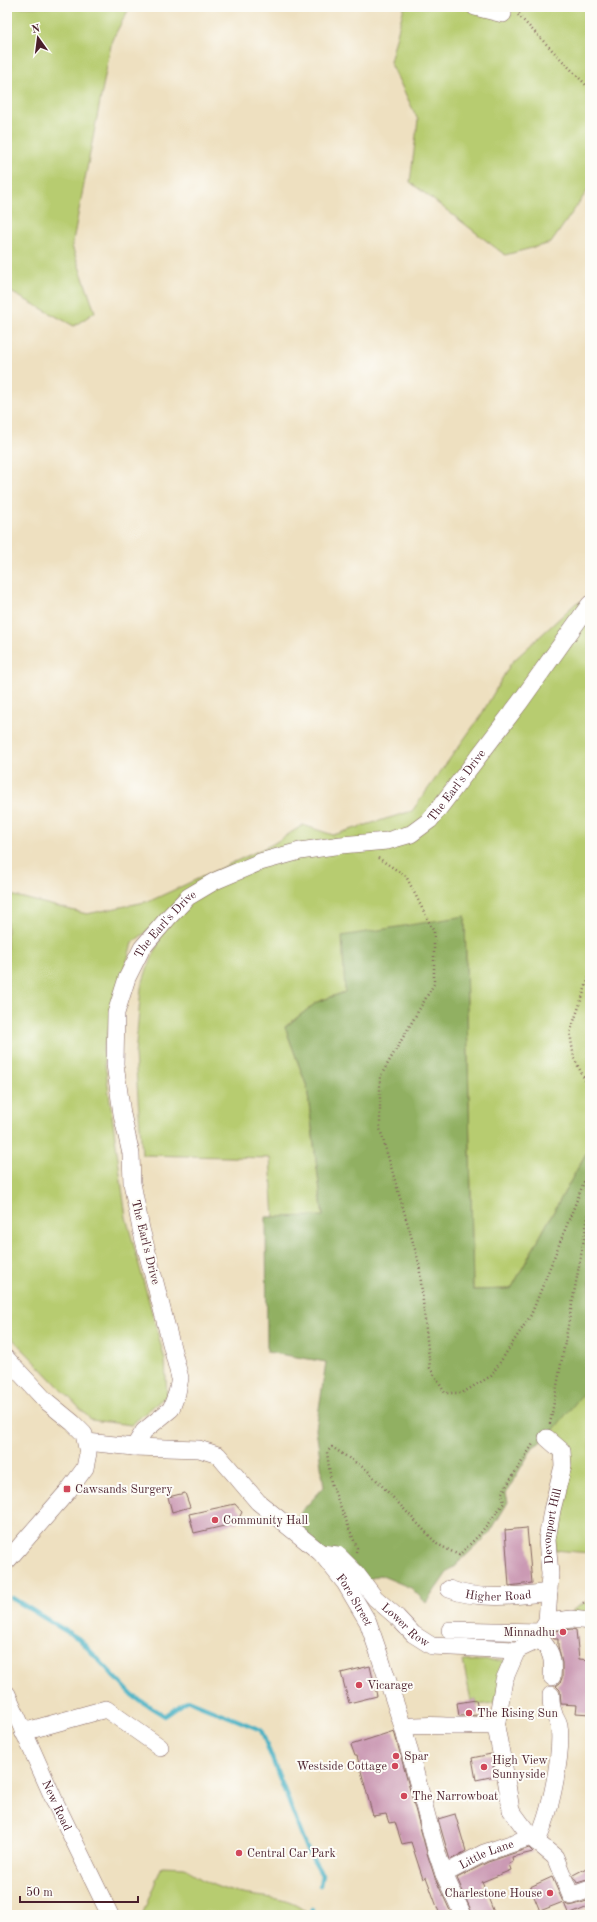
<svg xmlns="http://www.w3.org/2000/svg" width="597" height="1922" font-family="'Old Standard TT',serif">
<style>
.green{fill:#b7cc6f;stroke:#80764d}
.forest{fill:#91b062;stroke:#6e6846}
.lines{fill:none;stroke-linecap:round;stroke-linejoin:round}
.stream{stroke:#45b0c3;stroke-width:4.5}
.building{fill:#cb9ab4}
.minor-casing{stroke:#83635f;stroke-width:18}
.path{stroke:#83635f;stroke-width:2.5;stroke-dasharray:1 3;stroke-linecap:butt}
.minor{stroke:#fff;stroke-width:17}
.poi-dot{fill:#d1495b;stroke:#fdfcf7;stroke-width:1.5}
.labels{text-anchor:middle;stroke-width:4;stroke-linejoin:round;paint-order:stroke}
.street-label{font-size:12px;fill:#4a1f2b;stroke:#fdfcf7}
.poi-label{font-size:12px;fill:#4a1f2b;stroke:#fdfcf7;text-anchor:start}
</style>
<rect width="100%" height="100%" fill="#fdfcf7"/>
<filter id="ink" filterUnits="userSpaceOnUse"><feTurbulence type="fractalNoise" baseFrequency=".025" numOctaves="2"/><feDisplacementMap in="SourceGraphic" scale="8" xChannelSelector="R" yChannelSelector="G"/><feConvolveMatrix kernelMatrix="1 2 1 2 8 2 1 2 1" color-interpolation-filters="sRGB"/></filter>
<filter id="wash" filterUnits="userSpaceOnUse"><feTurbulence type="fractalNoise" baseFrequency=".012" numOctaves="4" result="noise"/><feDisplacementMap in="SourceGraphic" scale="16" xChannelSelector="R" yChannelSelector="G"/><feGaussianBlur stdDeviation="0.9" result="paint"/><feColorMatrix in="noise" values="0 0 0 0 0 0 0 0 0 0 0 0 0 0 0 0 0 1.4 0 .05"/><feComposite in="paint" operator="in"/></filter>
<g filter="url(#wash)">
<rect width="100%" height="100%" fill="#eee0c0"/>
<g class="green">
<path d="M7 7H130L112 40 72 246 95 312 74 326 7 290Z"/>
<path d="M404 7H590V187L551 243 505 255 410 182 418 120 390 62Z"/>
<path d="M590 599V1146L511 1289 473 1290 465 916 345 992 317 1002 285 1027 307 1087 323 1217 274 1218 270 1158 142 1155 135 1055 141 988 147 969 160 940 156 924 132 943 103 1049 126 1217 165 1360 167 1395 131 1425 91 1420 7 1333V894L87 914 150 901 273 844 303 825 333 835 412 811 480 717 511 663 576 603Z"/>
<path d="M590 1261V1553L554 1550 563 1466 547 1438Z"/>
<path d="M590 1599V1621L572 1619 573 1610Z"/>
<path d="M507 1660 495 1703 477 1705 476 1700 471 1701 463 1661Z"/>
<path d="M162 1866 185 1867C198 1880 216 1887 234 1892 259 1899 289 1894 309 1915H142Z"/>
</g>
<path class="forest" d="M465 916 473 1290 511 1289 590 1146V1385L547 1438 533 1447 506 1493 508 1502 489 1534 446 1574 426 1603 411 1588 380 1575 362 1582 287 1527 324 1487 316 1429 326 1362 267 1352 266 1217 323 1216 307 1087 285 1027 317 1002 345 992 342 936Z"/>
<g class="lines">
<g class="stream">
<path d="M12 1598 79 1639 133 1696 165 1716 188 1700 261 1730 308 1851 322 1875 320 1885"/>
<path d="M310 1915 312 1910"/>
</g>
</g>
<g id="blocks">
<g class="building">
<path d="M185 1493 190 1507 172 1512 168 1497Z"/>
<path d="M235 1504 242 1512 237 1523 194 1533 189 1514Z"/>
<path d="M527 1528 532 1583 509 1586 505 1530Z"/>
<path d="M572 1629 576 1630 579 1659 590 1660V1714L576 1713 577 1705 561 1704 560 1690 556 1686 560 1683 562 1678V1663L558 1646V1639H554L550 1635 553 1631Z"/>
<path d="M370 1666 377 1696 349 1703 341 1673Z"/>
<path d="M476 1700 479 1715 459 1716 457 1703Z"/>
<path d="M394 1731 427 1853 435 1878 452 1915H440L426 1877 423 1879 411 1842 402 1844 395 1822 389 1823 386 1814 373 1816 357 1756H355L351 1745Z"/>
<path d="M491 1754 495 1776 476 1780 472 1758Z"/>
<path d="M455 1814 466 1851 450 1860 438 1819Z"/>
<path d="M529 1848 533 1852 512 1857 513 1862 509 1864 511 1870 482 1882 495 1915H473L457 1878 488 1862Z"/>
<path d="M590 1866V1879L577 1883 573 1875Z"/>
<path d="M552 1877 563 1902 540 1911 530 1887Z"/>
<path d="M590 1900V1906L569 1915 564 1903 569 1906 574 1905Z"/>
</g>
</g>
</g>
<g filter="url(#ink)">
<use href="#blocks" fill-opacity="0" stroke="#83635f" stroke-width="1"/>
<g class="lines">
<defs>
<g id="minor">
<path d="M475 7 503 14"/>
<path d="M7 1359 45 1400 73 1423 84 1434 88 1453 85 1468 68 1491 7 1561"/>
<path id="s1" d="M87 1442 134 1447 199 1449 218 1455 258 1502 321 1553 345 1583 368 1622 379 1654 403 1727 436 1850 444 1874 463 1915"/>
<path id="s2" d="M134 1447 144 1431 171 1409 177 1393 180 1378 141 1229 132 1183 131 1154 122 1114 115 1064 116 1013 127 978 142 948 168 918 188 897 215 881 260 862 300 851 341 845 387 841 411 834 430 820 520 702 590 604"/>
<path id="s3" d="M321 1553 338 1555 355 1572 375 1598 397 1617 413 1634 432 1646 517 1650 534 1642 547 1622 550 1574 547 1540 552 1510 563 1466 562 1451 547 1438"/>
<path id="s4" d="M449 1589C479 1601 518 1596 549 1592"/>
<path d="M547 1622 572 1619 590 1621"/>
<path d="M450 1630 541 1632"/>
<path d="M538 1636C551 1651 554 1657 552 1677"/>
<path d="M517 1650 504 1680 496 1727 506 1778 511 1810 531 1837 555 1857 571 1896 590 1889"/>
<path id="s5" d="M7 1694 56 1804 110 1915"/>
<path d="M403 1727C424 1724 438 1726 458 1726 472 1726 482 1724 496 1727"/>
<path d="M23 1732 106 1709 160 1747"/>
<path d="M536 1842C550 1818 563 1752 559 1725 558 1720 554 1716 553 1711 551 1706 551 1700 551 1695"/>
<path id="s6" d="M444 1874 484 1853 531 1837"/>
</g>
</defs>
<use href="#minor" class="minor-casing"/>
<g class="path">
<path d="M519 13 526 7"/>
<path d="M518 15 590 89"/>
<path d="M378 858 406 876 434 932V984L380 1077V1129L419 1263 430 1368 445 1393H462L491 1376 531 1315 590 1167"/>
<path d="M590 974 570 1033 574 1058 590 1090"/>
<path d="M550 1424 590 1206"/>
<path d="M356 1552 357 1548 331 1483 327 1452 332 1447 367 1470 437 1544 459 1555 479 1535 504 1503 502 1493 533 1444"/>
<path d="M583 1603 590 1599"/>
</g>
<use href="#minor" class="minor"/>
</g>
</g>
<g class="poi-dot">
<rect x="63" y="1485" width="8" height="8" rx="2"/>
<circle cx="215" cy="1520" r="4"/>
<circle cx="563" cy="1632" r="4"/>
<circle cx="359" cy="1685" r="4"/>
<circle cx="469" cy="1713" r="4"/>
<circle cx="396" cy="1756" r="4"/>
<circle cx="395" cy="1766" r="4"/>
<circle cx="484" cy="1767" r="4"/>
<circle cx="404" cy="1796" r="4"/>
<circle cx="239" cy="1853" r="4"/>
<circle cx="550" cy="1893" r="4"/>
</g>
<g class="labels">
<g class="street-label">
<text dy="4" stroke="none"><textPath href="#s2" startOffset="899">The Earl's Drive</textPath></text>
<text dy="4" stroke="none"><textPath href="#s2" startOffset="562">The Earl's Drive</textPath></text>
<text transform="translate(146 1242) rotate(76)" y="4">The Earl's Drive</text>
<text dy="4" stroke="none"><textPath href="#s3" startOffset="373">Devonport Hill</textPath></text>
<text dy="4" stroke="none"><textPath href="#s4" startOffset="50">Higher Road</textPath></text>
<text dy="4" stroke="none"><textPath href="#s1" startOffset="333">Fore Street</textPath></text>
<text dy="4" stroke="none"><textPath href="#s3" startOffset="115">Lower Row</textPath></text>
<text dy="4" stroke="none"><textPath href="#s5" startOffset="122">New Road</textPath></text>
<text dy="4" stroke="none"><textPath href="#s6" startOffset="47">Little Lane</textPath></text>
</g>
<g class="poi-label">
<text x="75" y="1493">Cawsands Surgery</text>
<text x="223" y="1524">Community Hall</text>
<text x="555" y="1636" text-anchor="end">Minnadhu</text>
<text x="367" y="1689">Vicarage</text>
<text x="477" y="1717">The Rising Sun</text>
<text x="404" y="1760">Spar</text>
<text x="492" y="1764">High View<tspan x="492" dy="14">Sunnyside</tspan></text>
<text x="387" y="1770" text-anchor="end">Westside Cottage</text>
<text x="412" y="1800">The Narrowboat</text>
<text x="247" y="1857">Central Car Park</text>
<text x="542" y="1897" text-anchor="end">Charlestone House</text>
</g>
</g>
<rect width="597" height="1922" fill="none" stroke="#fdfcf7" stroke-width="24"/>
<g transform="translate(38 38) rotate(346)" stroke="#fdfcf7" stroke-width="3" paint-order="stroke">
<path d="M0-3L7 15L0 10L-7 15Z" fill="#4a1f2b"/>
<text y="-6" font-size="11" font-weight="bold" text-anchor="middle" fill="#4a1f2b">N</text>
</g>
<path d="M20 1896v6h118v-6" fill="none" stroke="#4a1f2b" stroke-width="2"/>
<text x="26" y="1896" font-size="12" fill="#4a1f2b" stroke="#fdfcf7" stroke-width="3" paint-order="stroke">50 m</text>
</svg>
